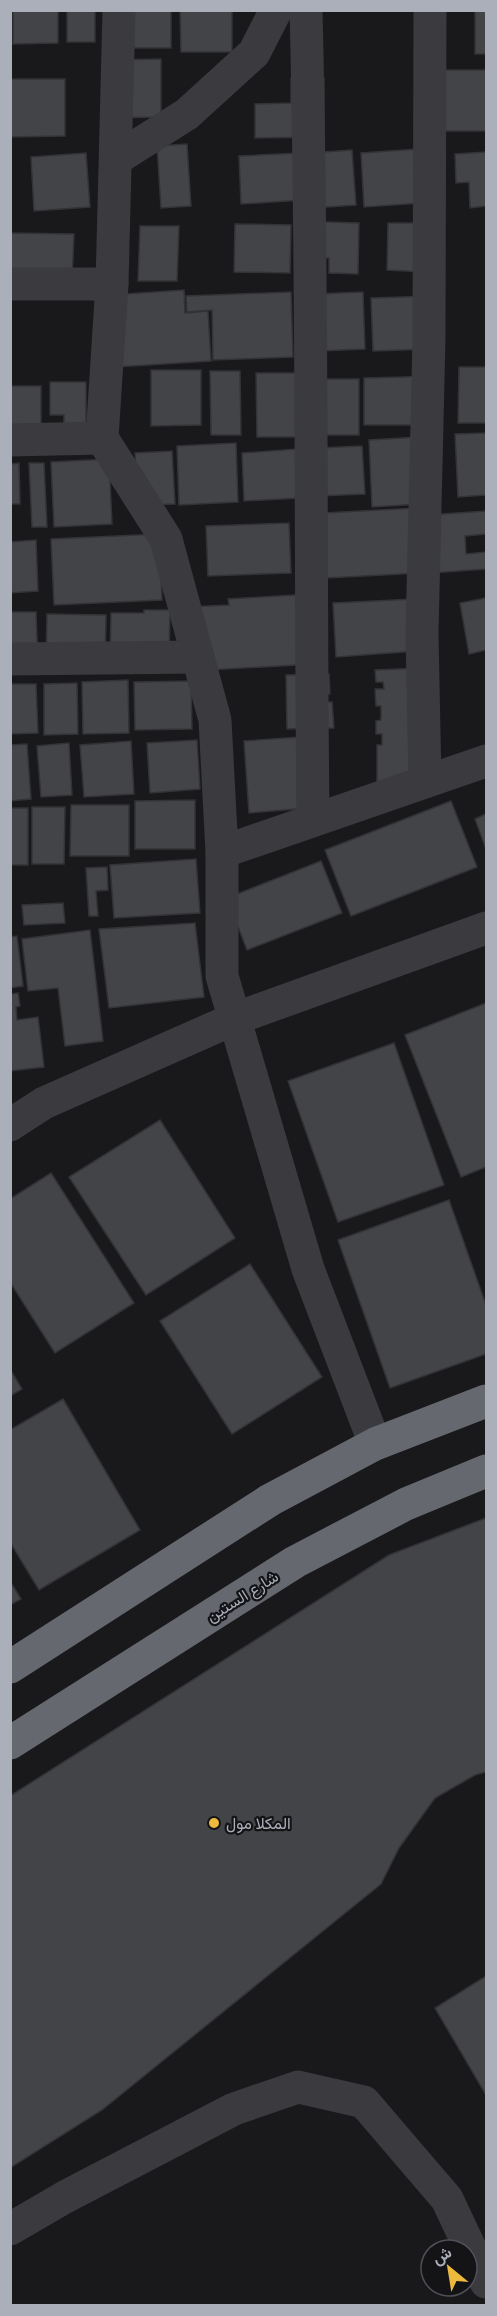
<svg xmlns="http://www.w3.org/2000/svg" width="497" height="2316" font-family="'Titillium Web',Vazirmatn,sans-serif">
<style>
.building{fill:#434448;stroke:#333337;stroke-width:1.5}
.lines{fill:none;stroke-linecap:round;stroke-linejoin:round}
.minor{stroke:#3a3a3f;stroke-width:33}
.highway{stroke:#666870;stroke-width:33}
.poi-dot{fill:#edba3e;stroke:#141316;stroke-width:2}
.labels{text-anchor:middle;stroke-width:4.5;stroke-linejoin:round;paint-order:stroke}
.street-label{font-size:16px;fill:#abafba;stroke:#141316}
.poi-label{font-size:16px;fill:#abafba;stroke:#141316;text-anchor:start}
</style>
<rect width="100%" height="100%" fill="#19181b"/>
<g class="building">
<path d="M13 10H58V43L13 44Z"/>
<rect x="67" y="10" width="28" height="32"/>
<rect x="120" y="10" width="51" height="38"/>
<path d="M180 10H232V52H181Z"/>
<rect x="475" y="10" width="11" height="44"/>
<path d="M161 59V117L107 118 108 60Z"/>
<path d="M440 70H486V131H441Z"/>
<path d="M291 78H324V137L255 138V104L291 103Z"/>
<path d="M10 79H65V136L10 137Z"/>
<path d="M187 144 191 206 161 208 157 146Z"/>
<path d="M432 148 436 202 364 207 361 153Z"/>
<path d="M352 150 356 205 313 208 309 153Z"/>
<path d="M486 152V206L470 208 469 182 456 183 455 154Z"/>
<path d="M86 153 90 207 34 211 31 157Z"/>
<path d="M299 153 302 200 241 204 239 156Z"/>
<path d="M297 221 359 223 358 274 329 273V258L296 257Z"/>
<path d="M388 223H426L425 272 387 270Z"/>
<path d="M235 224 291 225 290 273 234 272Z"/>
<path d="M140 226H179L177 281H138Z"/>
<path d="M10 233 74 234 72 283 10 282Z"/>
<path d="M184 290 185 313 208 311 211 361 100 368 96 296Z"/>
<path d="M291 292 293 357 213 360 212 310 187 312 186 296Z"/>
<path d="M363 292 365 349 320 351 317 294Z"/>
<path d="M431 296 433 349 373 351 371 298Z"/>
<path d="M459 367H486V423H458Z"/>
<path d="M151 370H201V425L151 426Z"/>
<path d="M210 371H240L241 435H211Z"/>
<path d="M256 373H302V437H257Z"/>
<path d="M442 376V425H364V378Z"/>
<path d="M313 379H359V435H314Z"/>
<path d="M50 382H86V437H64V415H50Z"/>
<rect x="10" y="386" width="31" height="53"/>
<path d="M486 433V495L458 497 455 434Z"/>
<path d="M435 436 437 503 372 507 369 440Z"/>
<path d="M236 443 238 502 179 505 177 446Z"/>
<path d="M362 446 365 494 319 496 317 448Z"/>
<path d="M297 449 300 498 244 501 242 453Z"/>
<path d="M172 451 175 504 145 505 136 474 135 453Z"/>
<path d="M109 459 112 524 54 527 51 462Z"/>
<path d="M19 463 20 504H10V464Z"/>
<path d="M29 463H44L47 527H32Z"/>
<path d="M417 508 420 573 308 579 305 514Z"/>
<path d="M486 511V534L465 536 466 554 486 552V569L432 573 428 515Z"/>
<path d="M289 523 291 573 208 576 206 526Z"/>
<path d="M159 534 162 600 54 605 51 539Z"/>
<path d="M36 540 38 591 10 593V542Z"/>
<path d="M311 594 314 664 191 671 187 607 229 605 228 599Z"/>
<path d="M486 598V650L469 654 460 603Z"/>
<path d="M414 599 417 651 336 657 333 603Z"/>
<path d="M144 610H170L169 662 110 661 111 613H144Z"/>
<path d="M10 612H36L38 665 10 666Z"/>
<path d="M47 614 106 615 105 664 46 663Z"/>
<path d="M423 668 424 785 377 786V745H382V734H376V721L381 720V706H376L375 689H384L383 682H376L375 670Z"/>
<path d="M329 674 330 694H314L315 702H332L334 728 287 729 286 675Z"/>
<path d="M128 680 129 733 83 734 82 682Z"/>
<path d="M191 681 192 729 135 730 134 682Z"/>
<path d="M77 683 78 734 44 735V684Z"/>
<path d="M10 684H36L38 733 10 734Z"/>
<path d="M314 736 319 807 249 813 244 741Z"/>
<path d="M197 740 200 789 150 793 147 743Z"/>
<path d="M131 741 134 794 84 797 80 745Z"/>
<path d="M69 743 72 795 41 797 37 746Z"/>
<path d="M27 744 31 799 10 801V745Z"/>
<path d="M195 800V849H135V801Z"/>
<path d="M451 801 477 867 351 916 325 850Z"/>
<path d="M71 805H129V856H70Z"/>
<path d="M32 807H65L64 864H32Z"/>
<rect x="10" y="808" width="18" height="57"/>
<path d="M486 814V849L475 819Z"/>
<path d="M196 859 200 913 114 918 110 865Z"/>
<path d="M321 861 342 913 247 950 227 898Z"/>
<path d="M107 867 108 890 96 891 98 916H89L86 868Z"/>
<path d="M63 903 65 923 24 925 22 905Z"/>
<path d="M195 923 204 997 109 1008 99 929Z"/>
<path d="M90 930 103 1041 65 1046 58 988 28 991 22 939Z"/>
<path d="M17 936 23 986 10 988V937Z"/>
<path d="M18 993 20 1006 16 1007 17 1020 38 1017 44 1067 10 1071V994Z"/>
<path d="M486 1003V1167L461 1177 405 1035Z"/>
<path d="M394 1043 444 1185 338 1222 288 1081Z"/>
<path d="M160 1120 235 1238 146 1295 69 1177Z"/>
<path d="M51 1173 134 1303 55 1353 10 1282V1199Z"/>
<path d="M449 1200 486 1305V1354L390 1388 338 1240Z"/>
<path d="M250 1264 322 1377 232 1434 160 1321Z"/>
<path d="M10 1369 22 1389 10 1396Z"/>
<path d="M63 1399 140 1530 39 1590 10 1542V1430Z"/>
<path d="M486 1518V1772L475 1775 435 1798 399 1848 381 1884 102 2110 10 2168V1796L389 1555Z"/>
<path d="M10 1581 21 1599 10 1605Z"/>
<path d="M486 1976V2095L435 2008Z"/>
</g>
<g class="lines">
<g class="minor">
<path d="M119 10 112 284 102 438 166 539 215 720 222 852V976L308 1269 375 1444"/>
<path d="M306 10C313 280 310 550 313 820"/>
<path d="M116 159 187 114 254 53 276 10"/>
<path d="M10 284H112"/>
<path d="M10 440 102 438"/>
<path d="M10 659 198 657"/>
<path d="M425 781 422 634 429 338 430 10"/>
<path d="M222 852 486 761"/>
<path d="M10 1125 44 1103 234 1019 486 928"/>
<path d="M10 2229 65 2197 234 2109 298 2087 364 2102 447 2199 486 2282"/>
</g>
<g class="highway">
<path d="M10 1667 270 1500 375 1444 486 1401"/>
<path d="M10 1743 295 1562 406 1504 486 1471"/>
</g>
</g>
<circle class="poi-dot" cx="214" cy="1823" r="6"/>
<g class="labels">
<g class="street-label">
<text transform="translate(242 1596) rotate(-32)" y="6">شارع الستين</text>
</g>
<g class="poi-label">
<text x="226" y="1829">المكلا مول</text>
</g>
</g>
<rect width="497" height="2316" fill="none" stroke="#abafba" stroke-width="24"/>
<g transform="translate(449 2268) rotate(330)"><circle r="28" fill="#141316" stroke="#505158" stroke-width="1.5"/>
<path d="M0-4.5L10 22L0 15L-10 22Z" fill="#edba3e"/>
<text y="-9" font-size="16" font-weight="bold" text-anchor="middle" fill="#abafba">ش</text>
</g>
</svg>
